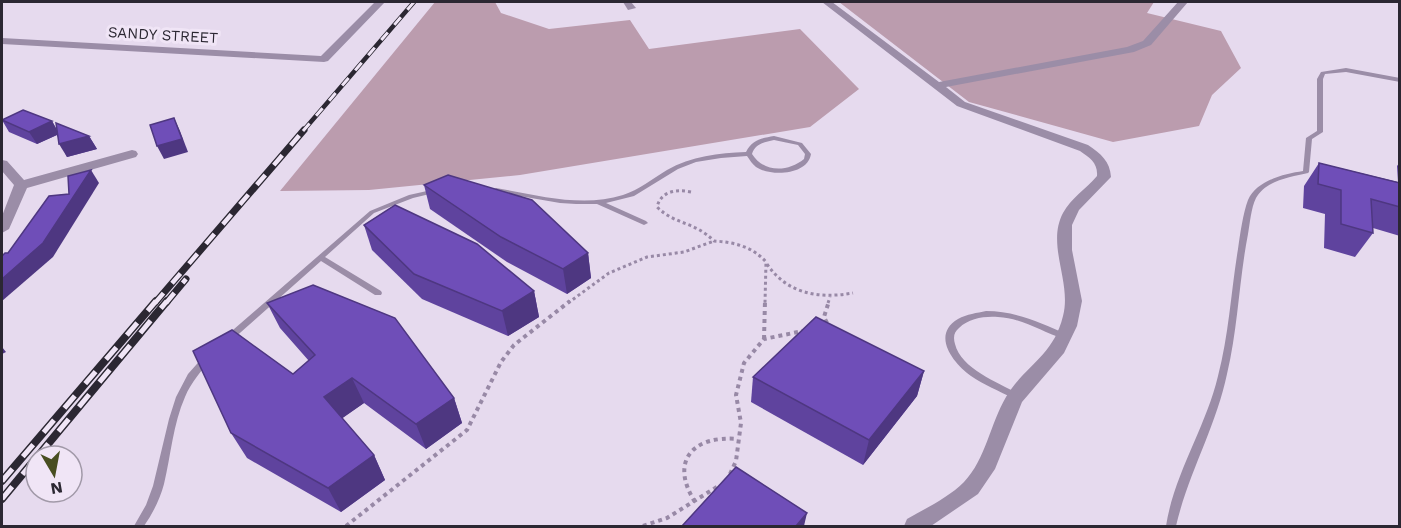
<svg xmlns="http://www.w3.org/2000/svg" width="1401" height="528" font-family="'Work Sans',sans-serif">
<style>
.green{fill:#bb9cae}
.lines{fill:none;stroke-linecap:round;stroke-linejoin:round}
.path-far1{stroke:#9889a6;stroke-width:3;stroke-dasharray:3 3;stroke-linecap:butt}
.path{stroke:#9889a6;stroke-width:4;stroke-dasharray:4 4;stroke-linecap:butt}
.service{fill:#9b8da7;fill-rule:evenodd}
.minor{fill:#9b8da7;fill-rule:evenodd}
.rail-far2-casing{stroke:#2b2732;stroke-width:4.5}
.rail-far1-casing{stroke:#2b2732;stroke-width:7}
.rail-casing{stroke:#2b2732;stroke-width:8}
.rail-far2{stroke:#f0e5f6;stroke-width:3;stroke-dasharray:10;stroke-linecap:butt}
.rail-far1{stroke:#f0e5f6;stroke-width:4.5;stroke-dasharray:13;stroke-linecap:butt}
.rail{stroke:#f0e5f6;stroke-width:5;stroke-dasharray:16;stroke-linecap:butt}
.wall{fill:#5f439e}
.shaded-wall{fill:#4e3781}
.building{fill:#6f4eb8;stroke:#4e3781;stroke-width:1.5}
.labels{text-anchor:middle;stroke-width:6;stroke-linejoin:round;paint-order:stroke}
.far-street-label{font-size:15px;fill:#2b2732;stroke:#f0e5f6}
</style>
<rect width="100%" height="100%" fill="#e6daee"/>
<g class="green">
<path d="M435 2H495L501 13 549 29 630 20 649 49 800 29 859 89 810 127 520 175 369 190 280 191Z"/>
<path d="M839 2H1154L1147 13 1221 31 1241 68 1212 95 1199 126 1113 142 969 102Z"/>
</g>
<g class="lines">
<g class="path-far1">
<path d="M691 192C676 189 661 191 657 207 675 225 694 221 714 241 734 242 753 247 766 262L765 303"/>
<path d="M767 264C787 294 819 299 853 293"/>
<path d="M568 303 609 273 647 257 684 252 714 241"/>
<path d="M828 303 830 297"/>
</g>
<g class="path">
<path d="M827 323 824 317 829 301"/>
<path d="M764 339 765 301"/>
<path d="M730 474 736 461 741 423 736 395 744 363 764 339 803 331"/>
<path d="M695 502C669 461 693 435 738 439"/>
<path d="M346 526 467 430 501 362 514 345 570 301"/>
<path d="M643 526 667 518 720 485"/>
</g>
<g class="service">
<path d="M1346 68 1400 78V82L1346 72 1325 74 1323 79V132L1312 139 1309 172 1308 173C1291 177 1266 180 1256 198 1251 208 1250 223 1248 234 1239 280 1238 328 1227 374 1216 427 1188 474 1176 526H1166C1174 474 1206 427 1218 376 1229 334 1231 291 1238 249 1240 235 1243 213 1248 200 1257 180 1284 174 1303 171L1306 138 1317 131V79L1321 72Z"/>
<path d="M774 136 802 143 811 154C808 175 771 177 756 167 752 164 750 160 747 156L721 158 696 162 678 169 634 196 606 203 646 221 648 223 644 225 597 204H576L560 203 496 192 493 190 496 188C537 195 582 208 623 195 639 190 652 179 667 170 691 156 719 153 746 152 752 140 762 138 774 136ZM774 140 798 145 805 154 804 159C788 172 764 173 752 154 755 144 764 142 774 140Z"/>
<path d="M436 189 439 191 438 192 413 198 374 213 325 257 381 291 382 293 381 295H375L321 261 232 340H226L225 338 226 336 370 211 409 195Z"/>
<path d="M986 311C1016 311 1040 323 1067 334L1068 336 1067 338 1064 339C1042 332 1022 318 998 317 985 316 969 318 959 328 954 332 953 337 955 344 961 369 999 383 1019 394L1020 396 1019 398 1016 400 1013 398C999 391 984 385 971 376 953 363 931 335 958 319 967 314 977 313 986 311Z"/>
<path d="M207 355 210 356 211 358C202 371 191 382 185 397 173 424 171 455 164 484 160 499 153 513 144 526H134L146 505 153 486 169 419 176 397 188 374 204 356Z"/>
</g>
<g class="minor">
<path d="M375 2H385L328 61 324 62 2 44V38L321 56Z"/>
<path d="M623 2H631L636 8 628 10Z"/>
<path d="M822 2H832L939 82 1127 47 1143 41 1178 2H1188L1151 45 1134 52 946 87 965 102 1088 145C1101 154 1110 161 1111 177L1079 210 1072 225V250L1082 301 1077 326 1064 353 1022 402 995 469 978 494 931 526H904L907 519C926 508 948 498 964 482 986 459 990 424 1006 397 1025 365 1053 357 1063 316 1072 282 1046 245 1063 213 1071 198 1086 189 1097 176 1098 163 1090 158 1080 151L957 106Z"/>
<path d="M132 150 136 151 138 154 136 157 27 188 9 229 2 233V216L14 185 2 171V160L7 161 24 180Z"/>
</g>
<defs>
<path id="rail-far2" d="M303 131 414 2"/>
<g id="rail-far1">
<path d="M155 303 304 130"/>
<path d="M166 303 186 279"/>
</g>
<g id="rail">
<path d="M38 456 167 301"/>
<path d="M2 481 156 301"/>
<path d="M2 499 36 458"/>
</g>
</defs>
<use href="#rail-far2" class="rail-far2-casing"/>
<use href="#rail-far1" class="rail-far1-casing"/>
<use href="#rail" class="rail-casing"/>
<use href="#rail-far2" class="rail-far2"/>
<use href="#rail-far1" class="rail-far1"/>
<use href="#rail" class="rail"/>
</g>
<g class="wall">
<path d="M2 120 52 121 57 130 89 136 97 149 67 157 57 135 37 144 9 132Z"/>
<path d="M1400 162V236L1373 228V233L1355 257 1324 248 1325 214 1303 208 1304 186 1319 163 1398 182 1397 166Z"/>
<path d="M424 185 588 253 591 278 567 294 507 262 430 209Z"/>
<path d="M364 225 534 291 539 317 508 336 422 299 372 250Z"/>
<path d="M267 303 454 398 462 423 426 449 364 403 342 418 374 455 385 480 341 512 247 458 231 433 293 374 309 361 280 328Z"/>
<path d="M924 371 917 396 863 465 751 402 753 377Z"/>
</g>
<g class="shaded-wall">
<path d="M174 118 180 131 188 152 164 159 157 146Z"/>
<path d="M52 121 59 134 37 144 29 132Z"/>
<path d="M89 136 97 149 67 157 59 144Z"/>
<path d="M91 170 99 183 53 257 2 301V279Z"/>
<path d="M588 253 591 278 567 294 563 269Z"/>
<path d="M534 291 539 317 508 336 502 311Z"/>
<path d="M2 347 6 352 2 354Z"/>
<path d="M924 371 917 396 863 465 869 440Z"/>
<path d="M352 378 364 403 337 422 324 397Z"/>
<path d="M454 398 462 423 426 449 416 424Z"/>
<path d="M374 455 385 480 341 512 328 488Z"/>
<path d="M807 513 804 526H796Z"/>
</g>
<g class="building">
<path d="M23 110 52 121 29 132 2 120Z"/>
<path d="M174 118 182 139 157 146 150 125Z"/>
<path d="M56 123 89 136 59 144Z"/>
<path d="M1319 163 1400 183V207L1371 199 1373 233 1341 224V190L1318 184Z"/>
<path d="M91 170 43 243 2 279V256L5 253H8L49 196 69 194 68 176Z"/>
<path d="M448 175 532 200 588 253 563 269 501 237 424 185Z"/>
<path d="M395 205 477 244 534 291 502 311 414 274 364 225Z"/>
<path d="M313 285 395 318 454 398 416 424 352 378 324 397 374 455 328 488 231 433 193 351 232 330 293 374 315 355 267 303Z"/>
<path d="M816 317 924 371 869 440 753 377Z"/>
<path d="M736 467 807 513 796 526H682Z"/>
</g>
<g class="labels">
<g class="far-street-label">
<text transform="translate(163 35) rotate(3)" y="5">SANDY STREET</text>
</g>
</g>
<rect width="1401" height="528" fill="none" stroke="#2b2732" stroke-width="6"/>
<g transform="translate(54 474) rotate(170)"><circle r="28" fill="#f0e5f6" stroke="#a199a8" stroke-width="1.5"/>
<path d="M0-4.5L10 22L0 15L-10 22Z" fill="#484e21"/>
<text y="-9" font-size="16" font-weight="bold" text-anchor="middle" fill="#2b2732">N</text>
</g>
</svg>
